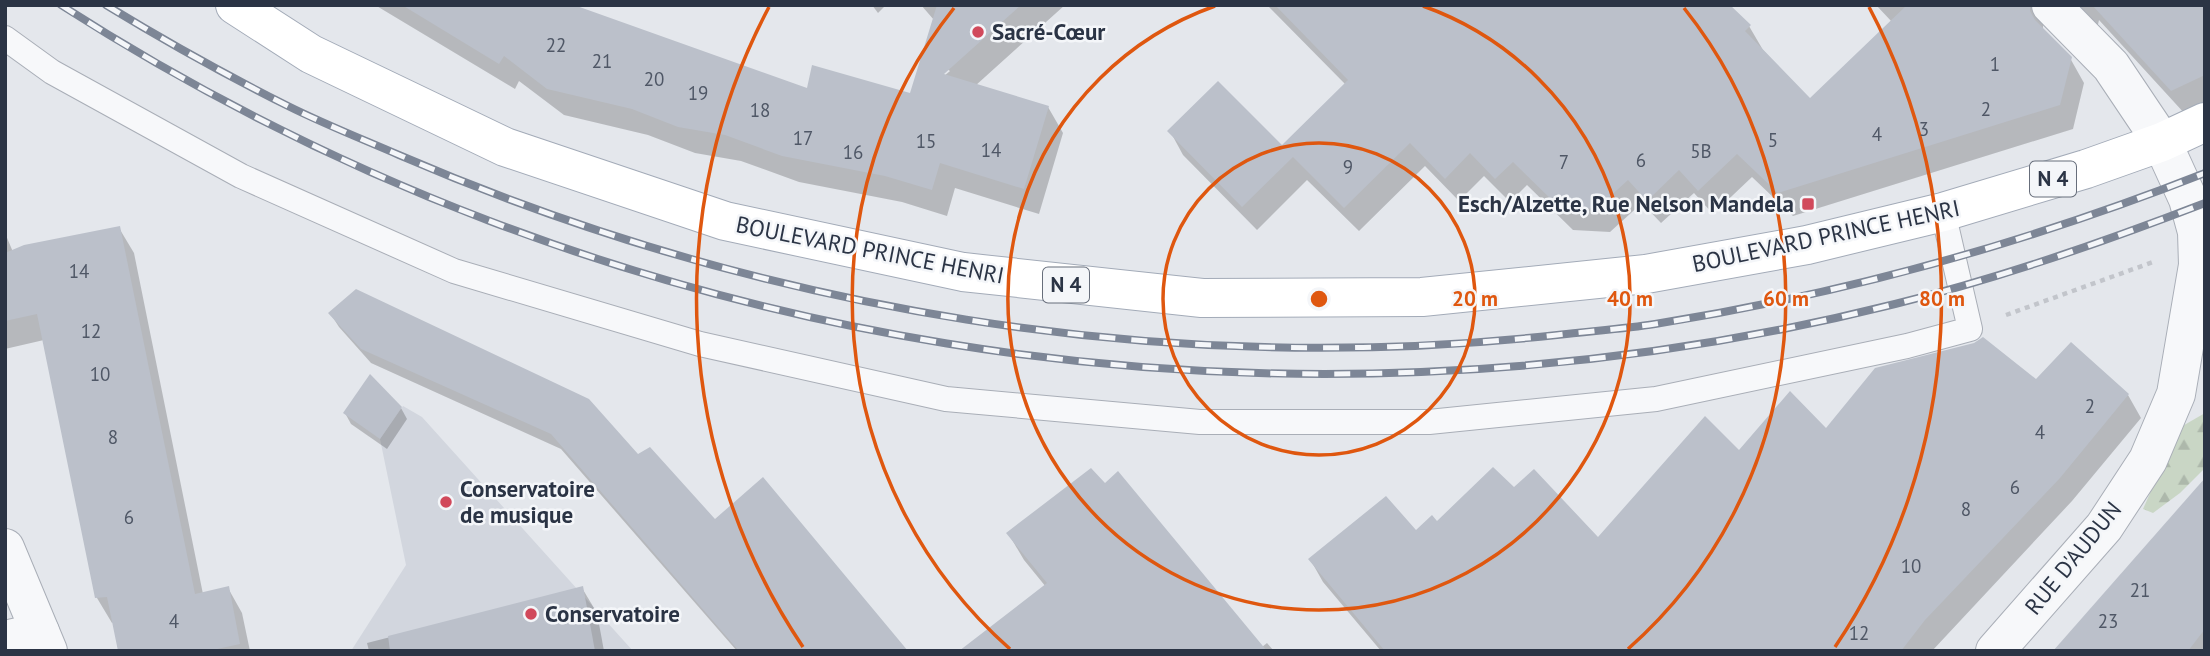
<svg xmlns="http://www.w3.org/2000/svg" width="2210" height="656" font-family="'PT Sans',sans-serif">
<style>
.built{fill:#d2d6de}
.forest{fill:url(#forest-firs)}
.shadow{fill:#0003;fill-rule:evenodd}
.building{fill:#bbc0ca}
.lines{fill:none;stroke-linecap:round;stroke-linejoin:round}
.lane-casing{stroke:#a9aeb7;stroke-width:26}
.street-casing{stroke:#a9aeb7;stroke-width:40}
.primary-casing{stroke:#a3abb8;stroke-width:40}
.path{stroke:#c2c5cb;stroke-width:4.5;stroke-dasharray:5 5;stroke-linecap:butt}
.lane{stroke:#f7f8fa;stroke-width:24}
.street{stroke:#f7f8fa;stroke-width:38}
.primary{stroke:#fff;stroke-width:38}
.rail-casing{stroke:#7d8696;stroke-width:8}
.rail{stroke:#f4f6f9;stroke-width:5;stroke-dasharray:16;stroke-linecap:butt}
.ring{fill:none;stroke:#df570f;stroke-width:3.5}
.poi-dot{fill:#d1495b;stroke:#f4f6f9;stroke-width:2.5}
.labels{text-anchor:middle;stroke-width:5;stroke-linejoin:round;paint-order:stroke}
.number-label{font-size:19px;fill:#4f5766}
.shield{fill:#f4f6f9;stroke:#676e7b;stroke-width:2}
.shield-label{font-size:21px;font-weight:bold;fill:#2b3445}
.poi-label{font-size:23px;font-weight:bold;fill:#2b3445;stroke:#f4f6f9;text-anchor:start}
.street-label{font-size:23px;fill:#2b3445;stroke:#f4f6f9}
.centre{fill:#df570f;stroke:#f4f6f9;stroke-width:3.5}
.ring-label{font-size:21px;text-anchor:middle;font-weight:bold;fill:#df570f;stroke:#f4f6f9;stroke-width:5;stroke-linejoin:round;paint-order:stroke}
</style>
<defs>
<pattern id="forest-firs" width="22" height="20" patternUnits="userSpaceOnUse" patternTransform="scale(1.75)"><rect width="22" height="20" fill="#c9d6c5"/><path d="M5 1l3.5 6h-7zM16 11l3.5 6h-7z" fill="#adb8ab"/></pattern>
</defs>
<rect width="100%" height="100%" fill="#e4e7ec"/>
<path class="built" d="M403 406 422 417 633 651H351L406 565 380 439Z"/>
<path class="forest" d="M2205 413V468L2180 493 2153 513 2143 509 2179 428Z"/>
<g class="shadow">
<path d="M375 5H570L809 90 912 95 934 20 921 5H1065L975 86 1048 107 1063 133 1039 214 955 188 947 216 902 202 799 182 741 161 695 153 648 135 564 115 519 81 515 89ZM947 69 950 71 937 82Z"/>
<path d="M872 5H886L878 13Z"/>
<path d="M1267 5H1728L1749 26 1763 50 1810 101 1892 22 1876 5H2205V105L2185 114 2099 20 2097 29 2048 14 2043 24V30L2070 58 2084 83 2073 129 1793 216 1752 177 1713 214 1694 193 1661 223 1642 203 1610 232 1573 230 1527 185 1510 202 1484 176 1459 201 1425 166 1359 231 1307 180 1257 230 1183 155 1170 131 1282 148 1346 85Z"/>
<path d="M119 228 134 253 203 594 228 588 242 613 250 651H120L114 622 112 623 97 598 44 340 5 349V233L13 252Z"/>
<path d="M330 313 638 456 715 521 905 651H737L561 449 371 363 339 327Z"/>
<path d="M2036 381 2128 395 2141 418 2072 501 1932 651H1381L1323 582 1310 559 1416 532 1514 490 1598 540 1739 453Z"/>
<path d="M401 408 407 419 387 449 351 424 345 413Z"/>
<path d="M2205 480V651H2057Z"/>
<path d="M1008 533 1262 647 1267 643 1274 651H987L1046 587 1024 560Z"/>
<path d="M582 588 597 613 604 651H369L367 643Z"/>
</g>
<g class="building">
<path d="M402 5H574L807 88 812 65 910 93 937 5H1021L944 74 1049 106 1024 189 940 163 932 190 885 176 782 156 725 135 678 127 632 109 547 89 504 56 499 64Z"/>
<path d="M1275 5H1730L1751 25 1745 31 1810 98 1907 5H2030V11L2035 20 2072 57 2060 105 1778 193 1737 154 1698 191 1679 170 1647 201 1628 180 1596 209 1558 206 1513 162 1495 179 1470 153 1445 179 1410 143 1344 208 1293 157 1242 207 1167 131 1218 81 1282 145 1348 80Z"/>
<path d="M2092 5H2205V75L2171 91Z"/>
<path d="M120 226 195 594 229 586 240 644 208 651H118L107 597 95 598 37 314 5 321V253L24 245Z"/>
<path d="M356 289 589 399 638 454 650 447 715 519 763 477 908 651H739L551 434 361 349 328 313Z"/>
<path d="M1983 337 2036 379 2071 342 2129 394 2060 478 1925 620 1901 651H1385L1308 559 1386 496 1416 530 1432 515 1437 521 1493 467 1514 487 1534 469 1598 537 1705 416 1739 450 1790 391 1826 428 1875 368 1974 343Z"/>
<path d="M370 374 402 407 380 439 343 413Z"/>
<path d="M1091 468 1105 483 1118 471 1267 651H959L1047 583 1006 533Z"/>
<path d="M2205 478V629L2188 651H2053Z"/>
<path d="M583 586 595 651H390L388 636Z"/>
</g>
<g class="lines">
<defs>
<path id="lane" d="M5 38 52 72 241 176 454 271 700 344 946 399 1200 422H1429L1656 399 1907 346 1970 329 1943 212"/>
<g id="street">
<path d="M5 548 48 651"/>
<path d="M5 640 40 632"/>
<path d="M1995 651 2104 527 2148 460 2176 394 2198 265 2197 232 2188 199 2162 142 2111 66 2051 5"/>
</g>
<path id="primary" d="M235 5 311 54 505 147 725 221 963 272 1202 298 1422 297 1646 274 1807 245 1943 212 2086 169 2162 142 2205 122"/>
</defs>
<use href="#lane" class="lane-casing"/>
<use href="#street" class="street-casing"/>
<use href="#primary" class="primary-casing"/>
<path class="path" d="M2006 315 2153 262"/>
<use href="#lane" class="lane"/>
<use href="#street" class="street"/>
<use href="#primary" class="primary"/>
<defs>
<g id="rail">
<path d="M61 5C603 353 1270 460 1895 304 2000 278 2104 242 2205 203"/>
<path d="M106 5C165 41 226 75 288 106 324 124 362 139 399 155 761 311 1164 378 1557 335 1590 331 1623 329 1655 324 1844 294 2027 243 2205 173"/>
</g>
</defs>
<use href="#rail" class="rail-casing"/>
<use href="#rail" class="rail"/>
</g>
<g class="ring">
<circle cx="1319" cy="299" r="156"/>
<path d="M1423 6A311 311 0 1 1 1215 6"/>
<path d="M1010 649A467 467 0 0 1 954 8M1684 8A467 467 0 0 1 1628 649"/>
<path d="M803 647A623 623 0 0 1 769 7M1869 7A623 623 0 0 1 1835 647"/>
</g>
<g class="poi-dot">
<circle cx="978" cy="32" r="7"/>
<rect x="1801" y="197" width="14" height="14" rx="3.5"/>
<circle cx="446" cy="502" r="7"/>
<circle cx="531" cy="614" r="7"/>
</g>
<g class="labels">
<g class="number-label">
<text x="556" y="52">22</text>
<text x="602" y="68">21</text>
<text x="1995" y="71">1</text>
<text x="654" y="86">20</text>
<text x="698" y="100">19</text>
<text x="1986" y="116">2</text>
<text x="760" y="117">18</text>
<text x="1924" y="136">3</text>
<text x="1877" y="141">4</text>
<text x="803" y="145">17</text>
<text x="1773" y="147">5</text>
<text x="926" y="148">15</text>
<text x="991" y="157">14</text>
<text x="1701" y="158">5B</text>
<text x="853" y="159">16</text>
<text x="1641" y="167">6</text>
<text x="1564" y="169">7</text>
<text x="1348" y="174">9</text>
<text x="79" y="278">14</text>
<text x="91" y="338">12</text>
<text x="100" y="381">10</text>
<text x="2090" y="413">2</text>
<text x="2040" y="439">4</text>
<text x="113" y="444">8</text>
<text x="2015" y="494">6</text>
<text x="1966" y="516">8</text>
<text x="129" y="524">6</text>
<text x="1911" y="573">10</text>
<text x="2140" y="597">21</text>
<text x="174" y="628">4</text>
<text x="2108" y="628">23</text>
<text x="1859" y="640">12</text>
</g>
<g class="shield">
<rect x="2030" y="161.5" width="46" height="35" rx="5"/>
<rect x="1043" y="267.5" width="46" height="35" rx="5"/>
</g>
<g class="shield-label">
<text x="2053" y="186">N 4</text>
<text x="1066" y="292">N 4</text>
</g>
<g class="poi-label">
<text x="992" y="40">Sacré-Cœur</text>
<text x="1794" y="212" text-anchor="end">Esch/Alzette, Rue Nelson Mandela</text>
<text x="460" y="497">Conservatoire<tspan x="460" dy="26">de musique</tspan></text>
<text x="545" y="622">Conservatoire</text>
</g>
<g class="street-label">
<text transform="translate(1826 236) rotate(-12)" y="8">BOULEVARD PRINCE HENRI</text>
<text transform="translate(870 250) rotate(11)" y="8">BOULEVARD PRINCE HENRI</text>
<text transform="translate(2073 558) rotate(-51)" y="8">RUE D'AUDUN</text>
</g>
</g>
<circle cx="1319" cy="299" r="10" class="centre"/>
<g class="ring-label">
<text x="1475" y="306">20 m</text>
<text x="1630" y="306">40 m</text>
<text x="1786" y="306">60 m</text>
<text x="1942" y="306">80 m</text>
</g>
<rect width="2210" height="656" fill="none" stroke="#2b3445" stroke-width="14"/>
</svg>
